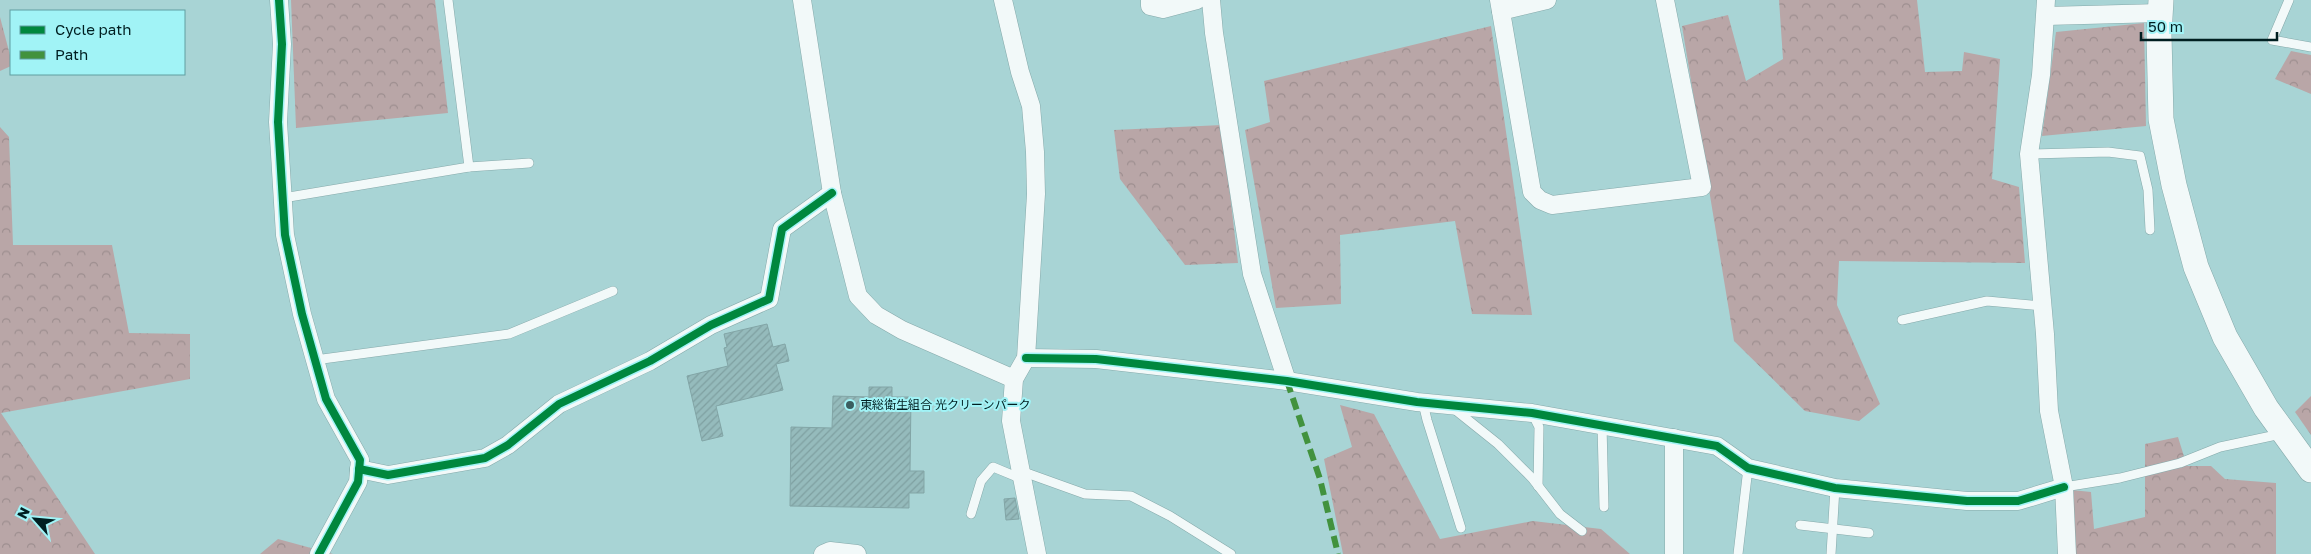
<svg xmlns="http://www.w3.org/2000/svg" width="2311" height="554" font-family="'Golos Text','Noto Sans JP',sans-serif">
<style>
.forest{fill:url(#forest-crowns)}
.building{fill:url(#building-hatch);stroke:#82a5a6}
.lines{fill:none;stroke-linecap:round;stroke-linejoin:round}
.lane-casing{stroke:#85a9aa;stroke-width:10}
.street-casing{stroke:#85a9aa;stroke-width:19}
.secondary-casing{stroke:#85a9aa;stroke-width:26}
.lane{stroke:#f2f9f9;stroke-width:9}
.street{stroke:#f2f9f9;stroke-width:18}
.secondary{stroke:#f2f9f9;stroke-width:25}
.quiet{stroke:#42923e;stroke-width:6;stroke-dasharray:12 6;stroke-linecap:butt}
.cycleway-casing{stroke:#a1f3f6;stroke-width:11}
.cycleway{stroke:#00873e;stroke-width:8}
.poi-dot{fill:#3b5e60;stroke:#a1f3f6;stroke-width:2}
.labels{text-anchor:middle;stroke-width:4;stroke-linejoin:round;paint-order:stroke}
.poi-label{font-size:12px;fill:#001f21;stroke:#a1f3f6;text-anchor:start}
</style>
<defs>
<pattern id="forest-crowns" width="20" height="18" patternUnits="userSpaceOnUse" patternTransform="scale(1.25)"><rect width="20" height="18" fill="#b9a6a7"/><path d="M2 6a3 3 0 1 1 6 0M12 15a3 3 0 1 1 6 0" fill="none" stroke="#9d8e8f"/></pattern>
<pattern id="building-hatch" width="6" height="6" patternUnits="userSpaceOnUse" patternTransform="scale(1.25)"><rect width="6" height="6" fill="#95bbbc"/><path d="M-1 1l2-2M0 6l6-6M5 7l2-2" fill="none" stroke="#7fa0a1"/></pattern>
</defs>
<rect width="100%" height="100%" fill="#a8d4d5"/>
<g class="forest">
<path d="M291 0H435L448 113 296 128Z"/>
<path d="M1779 0H1917L1925 72 1962 71 1964 52 2000 59 1992 179 2019 187 2025 263 1839 261 1837 305 1880 404 1859 421 1805 411 1734 341 1682 26 1728 15 1746 81 1783 59Z"/>
<path d="M0 17 11 59V66L0 71Z"/>
<path d="M2144 23 2146 126 2042 136 2056 32Z"/>
<path d="M1491 26 1532 315 1472 314 1455 221 1340 235 1341 304 1276 308 1245 130 1270 122 1264 81Z"/>
<path d="M2291 51 2311 55V94L2275 79Z"/>
<path d="M1222 125 1238 263 1185 265 1120 179 1114 130Z"/>
<path d="M0 127 9 137 13 245H112L129 333 190 334V379L1 413 95 554H0Z"/>
<path d="M2311 396V435L2295 412Z"/>
<path d="M1340 405 1374 414 1440 539 1533 521 1601 529 1630 554H1343L1324 459 1352 447Z"/>
<path d="M2178 437 2187 466H2211L2225 479 2276 483V554H2074L2072 490 2091 492 2094 529 2145 517V444Z"/>
<path d="M278 539 333 554H260Z"/>
</g>
<g class="building">
<path d="M767 324 773 347 785 344 789 361 776 364 783 390 716 406 723 436 702 441 687 376 728 366 724 348 727 347 724 334Z"/>
<path d="M869 387H892V397H911L910 471H924V493H909V508L790 506 791 427 832 428 833 396 869 397Z"/>
<path d="M1015 498 1019 519 1006 520 1004 499Z"/>
</g>
<g class="lines">
<defs>
<g id="lane">
<path d="M448 0 469 167"/>
<path d="M2289 0 2272 40 2311 47"/>
<path d="M2029 154 2108 152 2140 156 2148 190 2150 230"/>
<path d="M283 198 469 167 529 163"/>
<path d="M1902 320 1987 301 2043 306"/>
<path d="M315 360 509 334 613 291"/>
<path d="M1423 403 1427 420 1461 528"/>
<path d="M1453 408 1498 444 1532 478 1560 514 1582 531"/>
<path d="M1532 413 1539 427 1538 486"/>
<path d="M1602 425 1604 507"/>
<path d="M1021 471 1085 494 1131 496 1170 516 1231 554"/>
<path d="M2064 487 2120 478 2180 463 2220 447 2281 434"/>
<path d="M971 514 981 481 993 467 1022 479"/>
<path d="M1800 525 1869 533"/>
<path d="M1738 554 1748 468"/>
<path d="M1831 554 1835 488"/>
</g>
<g id="street">
<path d="M279 0 282 44 278 122 285 235 302 314 326 399 360 460 358 482 319 554"/>
<path d="M802 0 832 193 858 296 876 315 902 330 1014 379"/>
<path d="M1003 0 1020 72 1031 106 1035 152 1036 194 1026 358 1014 379 1011 421 1037 554"/>
<path d="M1150 0V6L1163 9 1197 0"/>
<path d="M1211 0 1214 33 1252 274 1287 381"/>
<path d="M1499 0 1532 192 1540 200 1552 205 1702 187 1665 0"/>
<path d="M2046 0 2041 75 2029 154 2045 334 2049 411 2064 487 2067 554"/>
<path d="M1501 11 1547 0"/>
<path d="M2046 16 2160 13"/>
<path d="M1026 358 1096 359 1287 381 1417 402 1532 413 1717 446 1748 468 1835 488 1967 501H2018L2064 487"/>
<path d="M1674 438V554"/>
<path d="M359 469 388 475 485 458 508 445 559 404 650 361 711 325 769 299 782 229 832 193"/>
<path d="M823 554 830 551 857 554"/>
</g>
<path id="secondary" d="M2161 0 2159 35 2161 119 2174 185 2196 267 2225 337 2266 408 2311 470"/>
</defs>
<use href="#lane" class="lane-casing"/>
<use href="#street" class="street-casing"/>
<use href="#secondary" class="secondary-casing"/>
<use href="#lane" class="lane"/>
<use href="#street" class="street"/>
<use href="#secondary" class="secondary"/>
<path class="quiet" d="M1287 381 1320 479 1338 554"/>
<defs>
<g id="cycleway">
<path d="M279 0 282 44 278 122 285 235 302 314 326 399 360 460 358 482 319 554"/>
<path d="M1026 358 1096 359 1287 381 1417 402 1532 413 1717 446 1748 468 1835 488 1967 501H2018L2064 487"/>
<path d="M359 469 388 475 485 458 508 445 559 404 650 361 711 325 769 299 782 229 832 193"/>
</g>
</defs>
<use href="#cycleway" class="cycleway-casing"/>
<use href="#cycleway" class="cycleway"/>
</g>
<circle class="poi-dot" cx="850" cy="405" r="5"/>
<g class="labels">
<g class="poi-label">
<text x="860" y="409">東総衛生組合 光クリーンパーク</text>
</g>
</g>
<rect x="10" y="10" width="175" height="65" fill="#a1f3f6" stroke="#619ea1"/>
<rect x="20" y="26" width="25" height="8" fill="#00873e" stroke="#619ea1"/>
<text x="55" y="35" font-size="15" fill="#001f21">Cycle path</text>
<rect x="20" y="51" width="25" height="8" fill="#42923e" stroke="#619ea1"/>
<text x="55" y="60" font-size="15" fill="#001f21">Path</text>
<g transform="translate(35 519) rotate(297)" stroke="#a1f3f6" stroke-width="4" paint-order="stroke">
<path d="M0-4L9 19L0 12L-9 19Z" fill="#001f21"/>
<text y="-8" font-size="14" font-weight="bold" text-anchor="middle" fill="#001f21">N</text>
</g>
<path d="M2141 32v8h136v-8" fill="none" stroke="#001f21" stroke-width="2.5"/>
<text x="2148" y="32" font-size="15" fill="#001f21" stroke="#a1f3f6" stroke-width="4" paint-order="stroke">50 m</text>
</svg>
